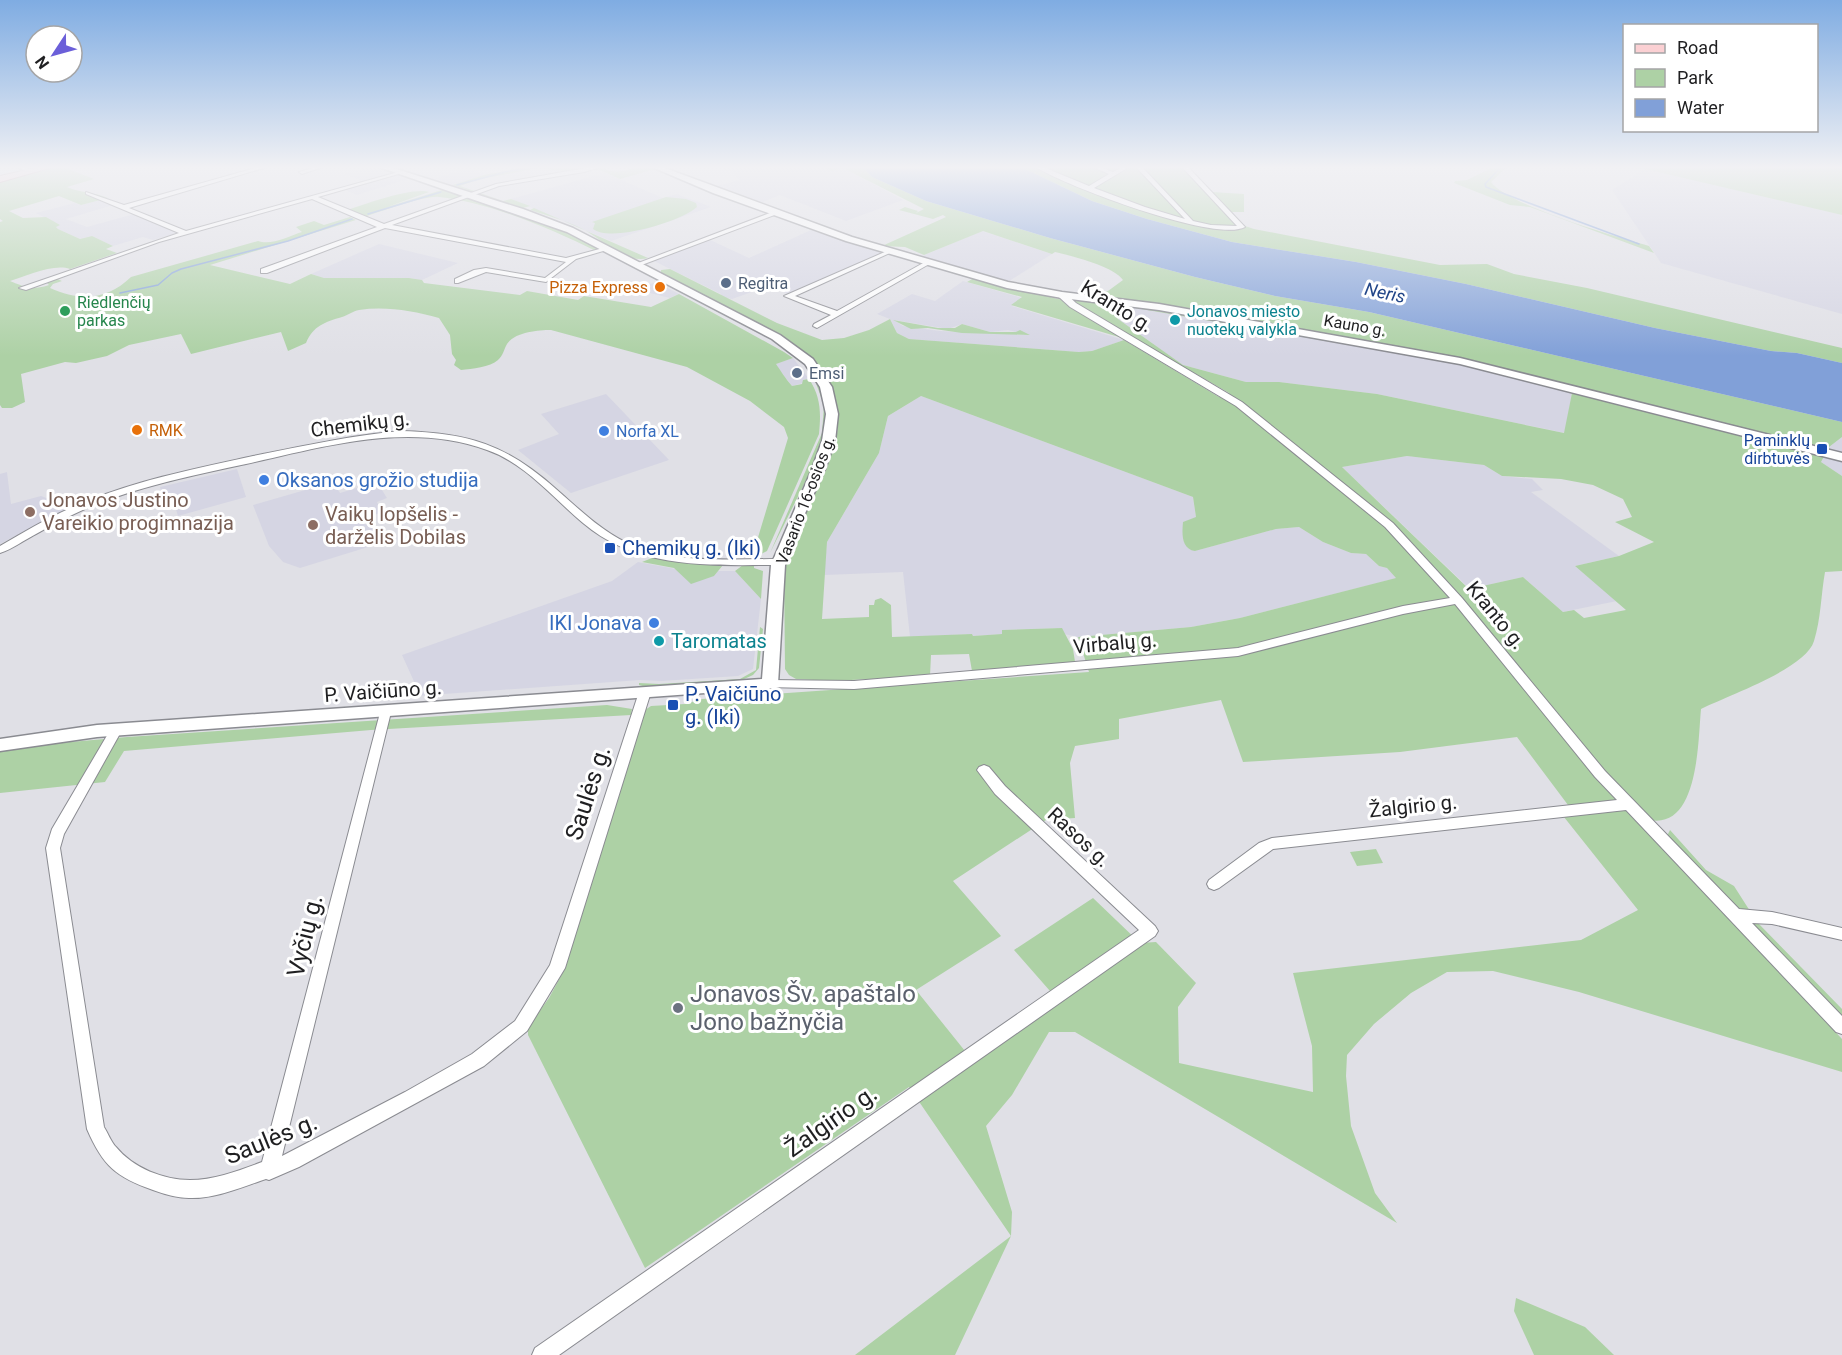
<svg xmlns="http://www.w3.org/2000/svg" width="1842" height="1355" font-family="Roboto,sans-serif">
<style>
.built{fill:#d5d5e3;fill-rule:evenodd}
.green{fill:#add1a5;fill-rule:evenodd}
.water{fill:#81a0d8}
.lines{fill:none;stroke-linecap:round;stroke-linejoin:round}
.stream{stroke:#81a0d8;stroke-width:1.5}
.minor-casing{stroke:#8a8b91;stroke-width:2}
.secondary-casing{stroke:#8a8b91;stroke-width:3}
.primary-casing{stroke:#ad7e82;stroke-width:2}
.minor{fill:#fff;fill-rule:evenodd}
.secondary{fill:#fff;fill-rule:evenodd}
.primary{fill:#fbd0d3;fill-rule:evenodd}
.service-dot{fill:#5c6f8a;stroke:#fff;stroke-width:2}
.food-dot{fill:#e8710a;stroke:#fff;stroke-width:2}
.leisure-dot{fill:#2e9e5b;stroke:#fff;stroke-width:2}
.culture-dot{fill:#0f9aa8;stroke:#fff;stroke-width:2}
.shop-dot{fill:#3f7fe0;stroke:#fff;stroke-width:2}
.transit-dot{fill:#1a4fb4;stroke:#fff;stroke-width:2}
.education-dot{fill:#8d6e63;stroke:#fff;stroke-width:2}
.worship-dot{fill:#6b7280;stroke:#fff;stroke-width:2}
.labels{text-anchor:middle;stroke-width:6;stroke-linejoin:round;paint-order:stroke}
.far-service-label{font-size:16px;fill:#4e5e75;stroke:#fff;text-anchor:start}
.far-food-label{font-size:16px;fill:#c56008;stroke:#fff;text-anchor:end}
.far-leisure-label{font-size:16px;fill:#27864d;stroke:#fff;text-anchor:start}
.far-culture-label{font-size:16px;fill:#0d838f;stroke:#fff;text-anchor:start}
.far-street-label{font-size:16px;fill:#1f1f21;stroke:#fff}
.far-shop-label{font-size:16px;fill:#366cbe;stroke:#fff;text-anchor:start}
.far-transit-label{font-size:16px;fill:#164399;stroke:#fff;text-anchor:end}
.far-water-label{font-size:18px;font-style:italic;fill:#234789;stroke:#fff}
.street-label{font-size:20px;fill:#1f1f21;stroke:#fff}
.shop-label{font-size:20px;fill:#366cbe;stroke:#fff;text-anchor:start}
.education-label{font-size:20px;fill:#785e54;stroke:#fff;text-anchor:start}
.transit-label{font-size:20px;fill:#164399;stroke:#fff;text-anchor:start}
.culture-label{font-size:20px;fill:#0d838f;stroke:#fff;text-anchor:start}
.near-street-label{font-size:24px;fill:#1f1f21;stroke:#fff}
.near-worship-label{font-size:24px;fill:#5b616d;stroke:#fff;text-anchor:start}
</style>
<rect width="100%" height="100%" fill="#e0e0e6"/>
<g class="built">
<path d="M369 167H396L421 175 357 195 340 188 363 181 344 174Z"/>
<path d="M716 167H822L832 171 843 168 903 200 846 221 780 195 760 203 752 202 713 187 739 180 731 170 725 171Z"/>
<path d="M469 169 484 175 453 185 435 178Z"/>
<path d="M1645 169 1842 215V314L1661 263 1612 190Z"/>
<path d="M605 173 663 198 677 194 711 207 611 241 511 199Z"/>
<path d="M108 198 120 203 66 219 87 227 134 214 179 232 153 240 143 237 113 246 92 236 80 239 58 229 53 222 36 213 75 203 81 205Z"/>
<path d="M811 230 882 253 789 294 768 286 732 299 721 297V294L652 260 708 239 749 258Z"/>
<path d="M982 231 1052 254 1006 283 920 257Z"/>
<path d="M379 244 458 263 422 280 409 278H324L311 274Z"/>
<path d="M963 281 1022 298 1012 306 1124 340 1092 351 1079 352 909 339 897 333 890 319 877 314 912 294 935 301ZM894 320 948 329 962 324 990 332 1008 330 1028 335 940 331 903 326Z"/>
<path d="M656 282 679 294 670 298 634 289Z"/>
<path d="M1125 306 1424 357 1558 388 1572 393 1565 433 1377 394 1279 382H1246L1183 365 1118 319Z"/>
<path d="M793 358 809 379 803 380V383L792 386 775 364Z"/>
<path d="M606 394 669 460 571 493 518 450 559 434 541 414Z"/>
<path d="M921 396 1193 497 1196 517 1195 551 1276 529 1299 527 1323 542 1351 553 1366 554 1379 566 1387 568 1397 578 1240 618 1191 627 1078 637 1064 634 1061 628 1002 630 1003 634 973 636 972 634 910 637 903 572 824 575 827 542 879 453 888 416Z"/>
<path d="M1842 437V476L1821 462 1829 447Z"/>
<path d="M1407 456 1484 465 1502 476 1532 479 1543 490 1531 492 1619 556 1575 566 1617 601 1563 612 1523 577 1470 589 1342 467Z"/>
<path d="M237 469 246 497 178 516 174 503 164 500 160 487Z"/>
<path d="M7 472 11 504 41 496 70 507 0 544V474Z"/>
<path d="M333 482 340 493 377 482 387 498 377 502 382 512 363 520 366 525 370 524 381 543 300 568 283 562 269 546 253 505Z"/>
<path d="M638 562 714 576 718 571H735L761 599 753 669 738 676 661 681 640 680 416 696 417 688 402 655 612 581Z"/>
</g>
<g class="green">
<path d="M56 167H63L94 179 67 187C81 193 93 192 108 198L81 205 59 196 9 211 23 218 46 217 60 225 56 227 58 229 80 239 92 236 113 246 106 249 117 253 70 269C54 263 26 276 10 281 22 286 33 291 49 285L46 282 55 278 62 281 53 284 50 288C80 301 106 301 131 277L258 241C271 246 289 236 302 232L296 227 314 221 324 225 350 217 356 220 210 265 290 284 311 274 324 278H409L422 280 424 283 520 295 527 291 578 300 584 296 651 307 679 294 784 352 793 358 776 364C781 371 785 378 792 386L802 384 803 380 809 379C821 397 821 413 819 434L767 551 761 554H753L788 438 784 427 750 401 687 367 551 330C538 330 515 332 507 344 504 349 503 356 498 360 490 367 472 369 461 370L454 365 456 360 452 354 450 335 439 318C413 311 386 306 359 310 353 311 348 315 342 317 325 322 313 326 306 343L288 351 281 332 191 354 181 334 129 345 107 356 76 363 65 362 21 374 25 402 12 408H2L0 405V222L3 221 0 219V181Z"/>
<path d="M525 167H609L605 169C624 177 637 161 655 169L620 179 593 167 572 172 539 168 480 179 460 186 503 201 511 199 530 206 523 208 453 185 484 175Z"/>
<path d="M822 167H863L872 177 926 201 1050 238 1195 277 1275 296 1369 312 1842 422V437L1829 447 1821 462 1842 476V571L1825 572C1821 594 1821 619 1814 641 1806 669 1726 696 1701 709 1698 740 1699 829 1650 820L1598 776 1842 1039V1072L1579 992 1493 971 1447 972 1411 993 1374 1024 1347 1055 1346 1076 1351 1126 1375 1193 1397 1223 1075 1032H1049L1012 1095 986 1126 1012 1212 1011 1236 955 1355H855L1011 1236 909 1087 645 1268 528 1035V1027L549 998 562 974 645 710 651 706 685 704 702 699 1089 672 1078 637 1191 627 1240 618 1396 578 1387 568 1379 566 1366 554 1351 553 1323 542 1299 527 1276 529 1195 551C1181 549 1182 533 1183 522L1196 517 1193 497 921 396 888 416 879 453 827 542 822 619 869 617V605H874L875 600 881 598 891 605 892 637 972 634 973 636 1002 634V630L1062 628 1073 649 1075 662 972 671 969 654 931 655 930 676 831 681 796 679 789 675 785 669 784 568 794 536 837 434C845 366 791 341 740 315 714 301 687 288 661 274V270L670 269 777 323 822 340 844 338 869 330 890 319 897 333 909 339 1079 352 1092 351 1124 340 1219 397 1229 393 1127 334 1119 337 1011 305 1022 297 967 282 974 278 1058 299 1135 306 1350 342 1349 345 1124 306 1118 319 1183 365 1246 382H1279L1377 394 1564 433 1572 393 1703 423 1705 418 1433 353 1143 302 1094 296 1100 292 1108 291 1123 280C1113 266 1072 256 1055 252L1052 254 983 231 924 255 905 247 882 246 946 217 943 215 933 219 899 210 905 207 918 211 916 213 924 209 843 168 832 171ZM1407 456 1484 465 1502 476 1561 479 1593 485 1623 499 1632 517 1615 522 1654 542 1619 556 1575 566 1626 610 1584 618 1574 610 1563 612 1523 577 1469 589 1342 467ZM1221 700 1243 762 1400 752 1517 737 1568 805 1556 807 1638 910 1581 940 1293 973 1312 1046 1313 1092 1179 1063 1178 1007 1196 983 1156 942 1140 943 1093 898 1014 950 1050 991 965 1051 916 990 1001 936 953 881 1046 820 1075 818 1070 763 1075 746 1119 739V719Z"/>
<path d="M1021 167H1187L1212 192 1244 194V212H1231L1245 226 1254 229 1440 265 1487 264 1514 274 1587 288 1842 348V363L1797 353 1771 351 1655 328 1466 284 1356 262 1232 242 1147 219 1092 201Z"/>
<path d="M1493 167H1507L1491 182C1509 206 1617 237 1649 246L1654 253 1530 207 1510 205 1454 183 1455 181 1467 180Z"/>
<path d="M1624 167H1842V215L1645 169Z"/>
<path d="M445 189C481 201 575 227 599 250L596 251C551 229 489 202 439 197 425 195 380 212 364 217L348 210C365 204 413 187 429 192L387 207Z"/>
<path d="M666 197 686 199 696 203 697 207C682 221 611 243 593 229L595 223 592 222Z"/>
<path d="M534 208 648 258C628 264 604 242 588 232 572 222 548 216 530 210Z"/>
<path d="M893 320 938 328H955L962 324 990 332H1016L1020 330 1030 335 962 333 928 328 911 329Z"/>
<path d="M814 378 818 379 829 422 815 462 770 553 822 433 824 405Z"/>
<path d="M652 558 723 565 714 576 691 584 674 568 642 562Z"/>
<path d="M743 565H754V568L763 571 761 599 735 571Z"/>
<path d="M760 627 763 629 759 668 753 675 742 680 646 687 639 685V683L659 684 740 679 756 670Z"/>
<path d="M607 705 632 709 631 715 371 730 124 751 105 782 0 793V752L48 744 127 737Z"/>
<path d="M1670 830 1706 870 1734 886 1757 922 1842 1009V1018L1666 838Z"/>
<path d="M1376 849 1383 863 1357 866 1350 852Z"/>
<path d="M1516 1298 1585 1327 1614 1355H1534L1514 1311Z"/>
</g>
<path class="water" d="M863 167H1021L1092 201 1147 219 1232 242 1356 262 1466 284 1655 328 1771 351 1797 353 1842 363V422L1369 312 1275 296 1195 277 1050 238 926 201 872 177Z"/>
<g class="lines">
<g class="stream">
<path d="M1501 167 1485 184 1486 187 1639 244"/>
<path d="M457 185 509 171 538 167H584"/>
<path d="M368 214 441 192"/>
<path d="M120 293 158 285 172 273 181 269 288 241 352 219"/>
</g>
<defs>
<g id="minor">
<path d="M16 167H24L34 171 31 173Z"/>
<path d="M259 167H267L129 208 186 231 402 171V173L318 197 384 224 496 184 591 167H601L584 172 499 186 392 225 566 258 607 247 610 249 576 259 546 282 486 272 458 283H455V279L474 270 486 268 545 278 566 262 385 228 267 273H261V269L377 227 312 199 159 242 26 290 19 288 179 233 86 194V192L124 205Z"/>
<path d="M315 167H323L302 174 299 172Z"/>
<path d="M1036 167H1043L1089 186 1109 174 1093 167H1100L1113 172 1122 167H1129L1094 188 1145 207 1185 219 1136 167H1142L1193 221 1211 225 1237 226 1182 167H1188L1245 227C1216 243 1065 186 1036 167Z"/>
<path d="M775 211 778 213 777 214 639 266 633 265Z"/>
<path d="M887 251 892 252 795 296 837 311 925 262 931 263 817 328 813 326 814 324 831 315 784 296Z"/>
<path d="M1059 293H1065L1076 303 1242 402 1393 523 1462 598 1605 771 1739 909 1772 912 1842 928V940L1772 924 1752 923 1842 1016V1034L1836 1032 1626 810 1273 849 1219 888 1214 890 1209 888 1207 884 1209 880 1259 843 1272 838 1617 800 1595 777 1455 604 1403 614 1238 656 854 689 766 687 764 684 770 680 854 681 1238 648 1403 606 1450 598 1385 527 1236 406 1070 307 1059 297Z"/>
<path d="M402 431C468 433 506 444 556 489 578 508 599 529 625 542 671 564 728 559 778 559L783 562 778 565C710 565 638 570 583 523 553 498 525 463 487 450 408 421 323 447 246 464 195 475 145 485 97 504 76 512 56 523 36 534 24 540 13 549 0 553V546C29 529 58 512 90 500 142 479 198 468 253 456 303 446 352 435 402 431Z"/>
<path d="M644 691 650 695 565 968 527 1031 484 1066 299 1167 269 1180 266 1179C242 1187 215 1199 189 1198 177 1198 164 1194 153 1190 116 1177 103 1166 87 1129L46 848 52 829 112 727H120L122 730 64 834 60 848 104 1127C108 1133 111 1142 116 1147 133 1168 164 1180 190 1180 215 1180 240 1170 262 1162L381 709 385 708 391 712 282 1156 405 1092 472 1054 515 1021 550 965 638 695Z"/>
<path d="M984 765 989 767 1005 786 1155 926 1158 931 1155 936 559 1355H532L535 1348 1139 930 995 794 977 770 979 767Z"/>
</g>
<g id="secondary">
<path d="M379 167H390L523 209 573 228 780 335 813 359 832 387 838 414 835 441 825 469 798 529 785 565 778 684 776 688 97 737 0 751V739L97 725 762 679 771 565 812 469 822 441 826 414 820 387 805 364 772 339 567 232Z"/>
<path d="M652 167H662L852 237 1008 282 1062 292 1159 304 1460 358 1842 453V461L1460 364 1159 310 1062 298 1007 288 846 241 713 193Z"/>
</g>
<path id="primary" d="M40 167H53L0 182V176Z"/>
</defs>
<use href="#minor" class="minor-casing"/>
<use href="#secondary" class="secondary-casing"/>
<use href="#primary" class="primary-casing"/>
<use href="#minor" class="minor"/>
<use href="#secondary" class="secondary"/>
<use href="#primary" class="primary"/>
</g>
<linearGradient id="sky" x2="0" y2="1"><stop stop-color="#7face2"/><stop offset="0.47" stop-color="#f1f1f4"/><stop offset="1" stop-color="#f1f1f4" stop-opacity="0"/></linearGradient>
<rect width="1842" height="356" fill="url(#sky)"/>
<g class="service-dot">
<circle cx="726" cy="283" r="6"/>
<circle cx="797" cy="373" r="6"/>
</g>
<g class="food-dot">
<circle cx="660" cy="287" r="6"/>
<circle cx="137" cy="430" r="6"/>
</g>
<circle class="leisure-dot" cx="65" cy="311" r="6"/>
<g class="culture-dot">
<circle cx="1175" cy="320" r="6"/>
<circle cx="659" cy="641" r="6"/>
</g>
<g class="shop-dot">
<circle cx="604" cy="431" r="6"/>
<circle cx="264" cy="480" r="6"/>
<circle cx="654" cy="623" r="6"/>
</g>
<g class="transit-dot">
<rect x="1816" y="443" width="12" height="12" rx="3"/>
<rect x="604" y="542" width="12" height="12" rx="3"/>
<rect x="667" y="699" width="12" height="12" rx="3"/>
</g>
<g class="education-dot">
<circle cx="30" cy="512" r="6"/>
<circle cx="313" cy="525" r="6"/>
</g>
<circle class="worship-dot" cx="678" cy="1008" r="6"/>
<g class="labels">
<g class="far-service-label">
<text x="738" y="289">Regitra</text>
<text x="809" y="379">Emsi</text>
</g>
<g class="far-food-label">
<text x="648" y="293">Pizza Express</text>
<text x="149" y="436" text-anchor="start">RMK</text>
</g>
<g class="far-leisure-label">
<text x="77" y="308">Riedlenčių<tspan x="77" dy="18">parkas</tspan></text>
</g>
<g class="far-culture-label">
<text x="1187" y="317">Jonavos miesto<tspan x="1187" dy="18">nuotekų valykla</tspan></text>
</g>
<g class="far-street-label">
<text transform="translate(1355 325) rotate(10)" y="6">Kauno g.</text>
<text transform="translate(805 500) rotate(-69)" y="6">Vasario 16-osios g.</text>
</g>
<g class="far-shop-label">
<text x="616" y="437">Norfa XL</text>
</g>
<g class="far-transit-label">
<text x="1810" y="446">Paminklų<tspan x="1810" dy="18">dirbtuvės</tspan></text>
</g>
<g class="far-water-label">
<text transform="translate(1385 293) rotate(12)" y="6">Neris</text>
</g>
<g class="street-label">
<text transform="translate(1117 306) rotate(32)" y="7">Kranto g.</text>
<text transform="translate(360 424) rotate(-7)" y="7">Chemikų g.</text>
<text transform="translate(1496 615) rotate(51)" y="7">Kranto g.</text>
<text transform="translate(1115 643) rotate(-5)" y="7">Virbalų g.</text>
<text transform="translate(383 691) rotate(-4)" y="7">P. Vaičiūno g.</text>
<text transform="translate(1413 806) rotate(-6)" y="7">Žalgirio g.</text>
<text transform="translate(1079 837) rotate(43)" y="7">Rasos g.</text>
</g>
<g class="shop-label">
<text x="276" y="487">Oksanos grožio studija</text>
<text x="642" y="630" text-anchor="end">IKI Jonava</text>
</g>
<g class="education-label">
<text x="42" y="507">Jonavos Justino<tspan x="42" dy="23">Vareikio progimnazija</tspan></text>
<text x="325" y="521">Vaikų lopšelis -<tspan x="325" dy="23">darželis Dobilas</tspan></text>
</g>
<g class="transit-label">
<text x="622" y="555">Chemikų g. (Iki)</text>
<text x="685" y="701">P. Vaičiūno<tspan x="685" dy="23">g. (Iki)</tspan></text>
</g>
<g class="culture-label">
<text x="671" y="648">Taromatas</text>
</g>
<g class="near-street-label">
<text transform="translate(588 793) rotate(-72)" y="8">Saulės g.</text>
<text transform="translate(305 936) rotate(-76)" y="8">Vyčių g.</text>
<text transform="translate(831 1121) rotate(-35)" y="8">Žalgirio g.</text>
<text transform="translate(271 1139) rotate(-22)" y="8">Saulės g.</text>
</g>
<g class="near-worship-label">
<text x="690" y="1002">Jonavos Šv. apaštalo<tspan x="690" dy="28">Jono bažnyčia</tspan></text>
</g>
</g>
<rect x="1623" y="24" width="195" height="108" fill="#ffffff" stroke="#a5a5a6" stroke-width="1.5"/>
<rect x="1635" y="44" width="30" height="9" fill="#fbd0d3" stroke="#a5a5a6" stroke-width="1.5"/>
<text x="1677" y="54" font-size="18" fill="#1f1f21">Road</text>
<rect x="1635" y="69" width="30" height="18" fill="#add1a5" stroke="#a5a5a6" stroke-width="1.5"/>
<text x="1677" y="84" font-size="18" fill="#1f1f21">Park</text>
<rect x="1635" y="99" width="30" height="18" fill="#81a0d8" stroke="#a5a5a6" stroke-width="1.5"/>
<text x="1677" y="114" font-size="18" fill="#1f1f21">Water</text>
<g transform="translate(54 54) rotate(234)"><circle r="28" fill="#ffffff" stroke="#a5a5a6" stroke-width="1.5"/>
<path d="M0-4.5L10 22L0 15L-10 22Z" fill="#6b5fd9"/>
<text y="-9" font-size="16" font-weight="bold" text-anchor="middle" fill="#1f1f21">N</text>
</g>
</svg>
